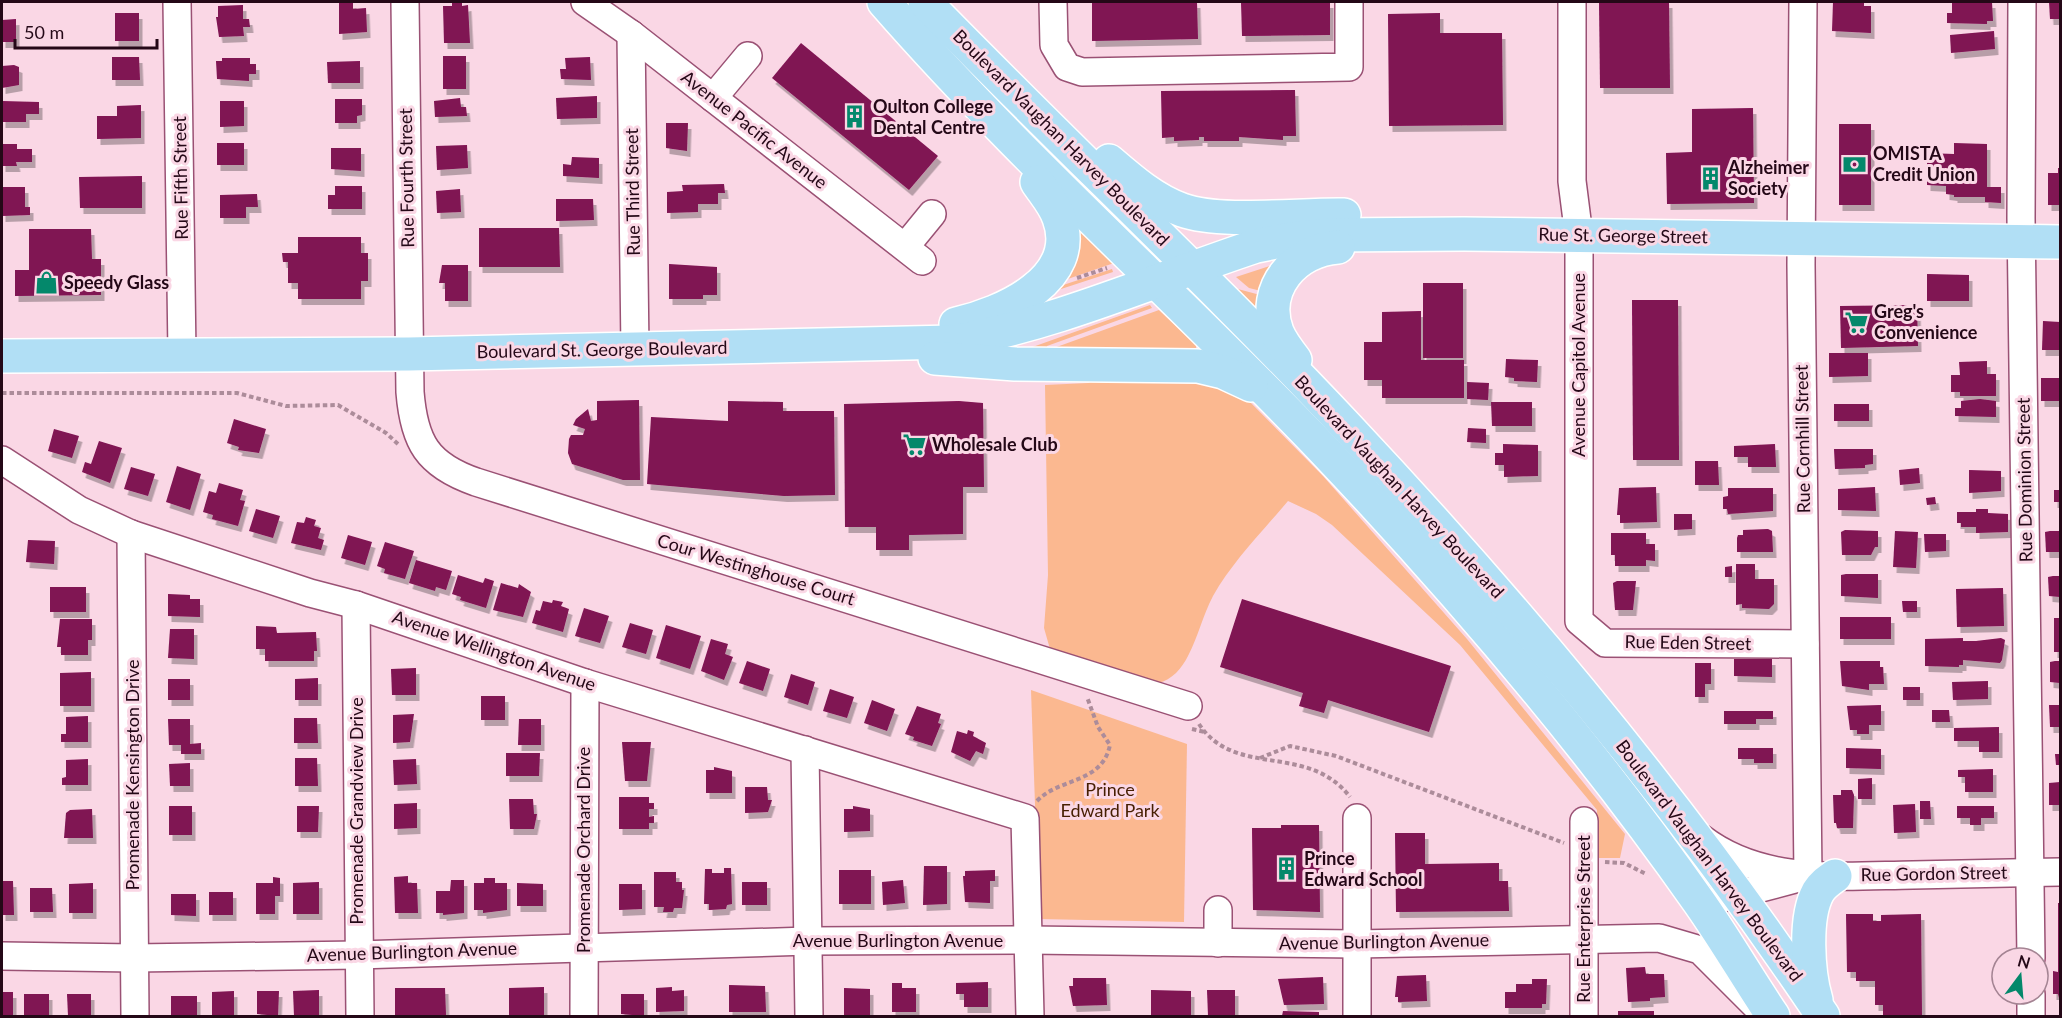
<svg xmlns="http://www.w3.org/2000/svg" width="2062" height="1018" font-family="Lato,sans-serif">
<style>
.green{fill:#fbb890}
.building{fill:#801353;filter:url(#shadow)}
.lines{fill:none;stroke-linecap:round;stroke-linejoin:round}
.minor-casing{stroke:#9a5174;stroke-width:30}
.major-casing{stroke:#fff;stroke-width:36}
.path{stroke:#ac8c9a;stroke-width:4;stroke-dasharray:4.5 3;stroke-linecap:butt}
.minor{stroke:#fff;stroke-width:27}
.major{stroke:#b1dff5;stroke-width:33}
.labels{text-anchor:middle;stroke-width:6;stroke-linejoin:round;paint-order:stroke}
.poi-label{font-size:18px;font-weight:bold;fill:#240817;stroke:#fad7e5;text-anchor:start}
.street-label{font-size:18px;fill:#240817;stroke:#fad7e5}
.park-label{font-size:18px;fill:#461e01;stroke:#fad7e5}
</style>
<defs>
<filter id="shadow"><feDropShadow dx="3.5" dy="6" stdDeviation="0" flood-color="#0004"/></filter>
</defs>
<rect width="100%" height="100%" fill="#fad7e5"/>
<g class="green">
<path d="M1077 226 1114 263 1062 281Z"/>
<path d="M1276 264 1265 292 1249 288 1236 277Z"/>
<path d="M1112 269 1113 272 1058 290 1057 287Z"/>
<path d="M1234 288 1264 296 1257 311Z"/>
<path d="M1150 305 1152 308 1047 346V355L1027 349Z"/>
<path d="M1159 310 1196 345V356L1051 349Z"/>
<path d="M1198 378 1247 399 1323 476 1467 639 1625 834 1620 858H1598L1597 810 1460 645 1332 525 1316 514 1288 501C1262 532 1233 561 1213 596 1203 615 1198 637 1188 656 1182 668 1172 680 1158 683L1050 649 1044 628 1048 575 1045 385 1088 383 1098 379Z"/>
<path d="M1031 690 1187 744 1184 922 1039 919Z"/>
</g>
<g class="building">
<path d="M339 2H353V9L366 8 367 32 339 34Z"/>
<path d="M452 2H462V6L468 5 470 43H444L443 6H452Z"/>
<path d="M1092 2H1197L1198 39 1092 41Z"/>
<path d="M1241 2H1330V35L1242 36Z"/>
<path d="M1599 2H1669L1670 88H1600Z"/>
<path d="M1833 2H1864V6H1871V33L1832 31Z"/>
<path d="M1952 2H1992L1993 21H1987V24L1947 23V13H1952Z"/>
<path d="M2049 2H2060V19H2050Z"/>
<path d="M243 5V19H249L250 27H243L244 36 219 37 216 17H218V6Z"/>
<rect x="115" y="13" width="24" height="28"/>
<path d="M1440 13V33H1502L1503 125 1389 126 1388 14Z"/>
<path d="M16 19V42H2V20Z"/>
<path d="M1994 31 1995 49 1951 53 1950 35Z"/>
<path d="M801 43 938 156 909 190 772 78Z"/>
<rect x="443" y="56" width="23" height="33"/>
<path d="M112 57H139L140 80H112Z"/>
<path d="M590 57 591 80 561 79 560 69H566L565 58Z"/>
<path d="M222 58H250V64H256V74H249V81L217 79 216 61H222Z"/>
<path d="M360 61V83H328L327 62Z"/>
<path d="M14 65 19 67V85L2 88V66Z"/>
<path d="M1295 90 1296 136H1283V140L1239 137V141H1204V137H1199V140L1174 141V137L1162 138 1161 91Z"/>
<path d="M597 96V118L557 119 556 98Z"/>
<path d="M460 98 461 107H466L467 116 435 117 434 101Z"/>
<path d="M335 99H362V115L357 116V123H335Z"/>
<path d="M2 101 39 102V114H26V122H2Z"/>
<path d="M220 101H244V126L220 127Z"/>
<path d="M141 105V138L97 139V116H117V106Z"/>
<path d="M1753 108 1754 203 1667 204 1666 153 1692 152V109Z"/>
<path d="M666 123H688L687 151 666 148Z"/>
<rect x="1839" y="124" width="32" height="81"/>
<rect x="217" y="143" width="27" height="22"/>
<path d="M1954 143 1987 144V187H2001V203L1985 202V197H1954V195L1946 194V186L1927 185V153L1954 154Z"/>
<path d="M2 144H17V149H32V162H16L17 166H2Z"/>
<path d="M467 145 468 168 437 170 436 146Z"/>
<path d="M331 148H361V171L331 169Z"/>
<path d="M572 157 599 158V178L563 176V164L571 165Z"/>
<path d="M2058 168H2060V205H2048V173H2058Z"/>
<path d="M142 176V208H80L79 177Z"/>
<path d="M724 184 725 193H718V204H698V212L667 213V192L683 191 682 185Z"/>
<path d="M335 186H362V209H328V195H335Z"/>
<path d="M2 187H25V207H30V215L2 216Z"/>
<path d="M460 189 461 212 437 213 436 191Z"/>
<path d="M257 194 258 207H246V218H220V195Z"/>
<path d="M556 199H593L594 220 556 221Z"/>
<path d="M479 228H559L560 267H479Z"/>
<path d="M29 229H91L92 259H101V295L15 296V270H29Z"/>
<path d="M298 237H361V253H368V281H361V299H298V283H288V262H283L282 253H298Z"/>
<path d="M669 264 717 267V295H703V299H669Z"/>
<path d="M442 265H468V301H445V283H439Z"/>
<path d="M1927 274 1969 275V301H1927Z"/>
<rect x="1423" y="283" width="40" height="75"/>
<path d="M1632 300H1678L1679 460H1633Z"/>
<path d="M1917 305 1918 346 1841 348 1840 306Z"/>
<path d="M1421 311V360H1464V398H1382V380H1364V342H1382V312Z"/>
<path d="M2043 321 2060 322V350H2042Z"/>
<path d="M1829 353H1868V376L1829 377Z"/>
<path d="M1506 359 1538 360 1537 382 1514 381V378L1505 377Z"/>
<path d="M1987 361V374H1996V396H1960V392H1951V375H1960L1959 362Z"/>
<rect x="2041" y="378" width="19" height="23"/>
<path d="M1467 382 1489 383 1488 400 1467 399Z"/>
<path d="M1980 399 1996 401V417L1955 416V408H1961V401Z"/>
<path d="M639 400 640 480H623L572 464 568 453 569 439 571 435H583L585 429 573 425 576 419 588 409 591 421 597 420V401Z"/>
<path d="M728 401 783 402V411H834L835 495 784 496 647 484 651 417 728 421Z"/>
<path d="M959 401 983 403 984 487H963V534L909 535V550H876V527H845L844 404Z"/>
<path d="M1491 402H1532V426H1492Z"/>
<rect x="1834" y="404" width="35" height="17"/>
<path d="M234 419 266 429 259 453 238 450 239 447 227 443Z"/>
<path d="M1468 428 1486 429V443L1467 442Z"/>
<path d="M54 429 79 436 72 458 48 451Z"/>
<path d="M99 441 122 448 110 483 82 472 85 462 91 464Z"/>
<path d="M1503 444 1538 445V476L1504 477V465H1495V453H1503Z"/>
<path d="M1775 444 1776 467H1748V457H1734V446Z"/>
<path d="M1834 449H1873V464L1865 465V468L1835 469Z"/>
<path d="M1695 461H1718L1719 485H1695Z"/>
<path d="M177 466 201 474 190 510 166 502Z"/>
<path d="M131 467 155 474 148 496 124 489Z"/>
<path d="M1919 468 1920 483 1900 485 1899 470Z"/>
<path d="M1969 470 2001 471V491L1969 493Z"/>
<path d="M219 483 243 490 240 500 245 501 238 526 212 519 213 515 203 512 209 491 216 493Z"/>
<path d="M1656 487 1657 522 1620 523V515H1617L1619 488Z"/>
<path d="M1875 487 1876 511 1838 510V489Z"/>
<path d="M1728 488H1773V511L1728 514 1727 509H1723V497L1728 496Z"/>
<rect x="2054" y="490" width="6" height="12"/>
<path d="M1935 497 1936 504 1927 505 1926 498Z"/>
<path d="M256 509 280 516 273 538 249 531Z"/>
<path d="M1976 509H1988V513L2008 514V532L1976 533V527H1961V523H1957V512H1976Z"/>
<path d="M1674 514H1692V529L1674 530Z"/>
<path d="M306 517 316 520 314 526 321 528 318 538 324 540 321 550 291 543 297 522 304 523Z"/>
<path d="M1768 529 1772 531 1773 552H1737V538L1738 535H1743V530Z"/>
<path d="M1845 530 1878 531V547H1875L1871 555H1842L1841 532Z"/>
<path d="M1895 531 1918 532 1916 568 1893 567Z"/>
<path d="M2050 531H2060V552H2046L2045 532Z"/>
<path d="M1611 533H1646V544H1655V561L1646 560V566H1615V555H1611Z"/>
<path d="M1924 534H1946V551L1925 552Z"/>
<path d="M348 535 372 542 365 565 341 558Z"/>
<path d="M28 540 55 541 54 564 26 562Z"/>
<path d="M385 542 414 551 405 579 384 573 385 569 377 566Z"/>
<path d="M416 560 452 571 446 590 436 587 435 591 409 583Z"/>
<path d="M1736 564H1755V579H1774V604L1769 609 1742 608V604L1736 605Z"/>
<path d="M1732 566V577H1725V567Z"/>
<path d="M1846 574H1878V598L1841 596V575Z"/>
<path d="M458 575 483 583 485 578 494 581 486 608 460 600 461 597 452 594Z"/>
<path d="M2053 576H2060V597L2049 596 2048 577Z"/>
<path d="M1617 581H1636L1633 610H1615L1613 583Z"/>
<path d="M501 583 518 588 519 584 531 592 523 617 493 610Z"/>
<rect x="50" y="587" width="36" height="25"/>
<path d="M2003 588 2004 626 1957 627 1956 589Z"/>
<path d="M168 594 190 595V599H200V617L168 616Z"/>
<path d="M1242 599 1451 666 1429 732 1328 700 1324 713 1299 706 1303 693 1220 667Z"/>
<path d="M553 600 563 602 561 606 569 609 563 632 532 623 536 610 540 611 543 601 552 603Z"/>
<path d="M1902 601H1917V612H1903Z"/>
<path d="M584 608 609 616 600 643 575 636Z"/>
<rect x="1840" y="617" width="51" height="22"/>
<rect x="2054" y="618" width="6" height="34"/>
<path d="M60 619H92V640H88V655H61V647H57Z"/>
<path d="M630 623 653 630 646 654 622 647Z"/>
<path d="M666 625 701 636 690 669 656 658Z"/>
<path d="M256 626 276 627 277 633 316 632 317 651H314V661H265V649H256Z"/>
<path d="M170 629H194V659L168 658Z"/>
<path d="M1963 638V641H1976L2001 638 2005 640 2002 660 2000 663 1963 660V665H1959V667L1925 666V639Z"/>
<path d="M711 639 728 644 725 654 733 657 724 680 701 671Z"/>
<path d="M1734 659H1772V677L1734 676Z"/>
<path d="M747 661 770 669 763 691 739 683Z"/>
<path d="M1840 661H1880V667H1883L1884 684H1869V690L1842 686Z"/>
<path d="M2055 661H2060V683L2050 682V662Z"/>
<path d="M1695 663H1711V684H1705V697H1695Z"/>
<path d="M416 668V695H392L391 669Z"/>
<path d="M91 672V706H60V673Z"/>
<path d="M791 674 815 682 808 705 784 697Z"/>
<path d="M318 678V700H295V679Z"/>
<rect x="168" y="679" width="22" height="21"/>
<path d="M1988 681V699L1953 700 1952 682Z"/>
<rect x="1903" y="687" width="17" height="13"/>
<path d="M830 689 854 697 847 718 823 711Z"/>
<rect x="481" y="696" width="24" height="24"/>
<path d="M872 700 895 709 887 731 864 723Z"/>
<path d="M1881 705V725H1869V734H1857V730H1850L1847 706Z"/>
<path d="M2049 705H2060V727H2050Z"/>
<path d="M917 706 941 714 938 723 941 724 932 746 913 740 914 737 905 734Z"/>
<path d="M1932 710H1949L1950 722H1932Z"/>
<path d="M1724 711H1773V719H1756V724H1724Z"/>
<path d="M414 714 410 742 393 743V715Z"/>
<path d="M88 716V742H61V734H66V717Z"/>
<path d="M294 718H317L318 743H294Z"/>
<path d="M168 719H190V744L201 743V754H181V745H169Z"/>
<path d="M519 719H541V745H518Z"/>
<path d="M1999 727V752H1979V741H1954V728Z"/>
<path d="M968 730 974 732 973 736 986 743 983 754 976 751 970 761 951 752 957 731 967 734Z"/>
<path d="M622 742H651L647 781H625Z"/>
<path d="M1738 748H1773V763H1754V759H1738Z"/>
<path d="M1846 748 1881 749V769L1846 768Z"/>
<path d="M506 753H540L539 776H506Z"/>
<path d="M2055 754H2060V765H2056Z"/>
<path d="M295 758H317L318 786H295Z"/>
<path d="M88 759V785H62V778L66 777V760Z"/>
<path d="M416 759 417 784 394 785 393 760Z"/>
<path d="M190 763V786H170L169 764Z"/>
<path d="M714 767 732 771V793H706V770H714Z"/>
<path d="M1993 769V792H1965V777H1958V770Z"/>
<path d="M1872 778V799H1858V779Z"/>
<path d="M2060 782V805H2049V783Z"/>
<path d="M745 787H767L768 800H772L768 812 745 813Z"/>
<path d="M1841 790H1852L1854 795 1853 828H1837L1836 823H1834L1833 795H1841Z"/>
<path d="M619 797H649V803H654V809H649V817L654 816V823H649V829H619Z"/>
<path d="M509 799H533L534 814H537L534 829H510Z"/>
<path d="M1920 801H1930L1931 819H1920Z"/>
<path d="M417 803V828L394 829V804Z"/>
<path d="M1915 804 1916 832 1894 833 1893 805Z"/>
<rect x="169" y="806" width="23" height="29"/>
<path d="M297 806H319L318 832H297Z"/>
<path d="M853 806 870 809V831L844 832V809H853Z"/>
<path d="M1957 806H1994V818H1981V825H1970V818H1957Z"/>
<path d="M92 809 93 838H64L66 813 70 810Z"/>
<path d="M1281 825H1319L1320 912 1253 910 1252 828H1281Z"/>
<path d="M1395 833H1425V864L1499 863V881H1508L1509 911 1396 912Z"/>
<path d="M924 866H947V904L923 905Z"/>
<path d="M724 868H731L732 904 727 905 726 909 709 910V904H704L705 869H712V873H724Z"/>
<rect x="839" y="870" width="32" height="34"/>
<path d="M995 870V881H990V903L965 902 963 876H965V871Z"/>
<path d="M654 872H676V882H682V890H684L682 908H674L673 912H663L664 907H654Z"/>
<path d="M408 876V883H417L418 913H395L394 877Z"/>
<path d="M273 877 280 878V896H275V914H256V883H273Z"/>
<path d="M484 878H495V883H507V910L483 913V910H474V883H484Z"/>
<path d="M451 880H464V913L443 915V913H436V891H450Z"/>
<path d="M903 880 905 903 883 905 882 882Z"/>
<path d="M2 881H13L14 915H2Z"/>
<path d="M319 882V914H293V883Z"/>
<rect x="742" y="882" width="25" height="23"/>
<path d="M93 883V913H69V884Z"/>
<path d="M517 883 543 884V906H517Z"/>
<path d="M619 884H642V909L619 910Z"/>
<path d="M30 888H52L53 912H30Z"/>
<rect x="209" y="892" width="24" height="23"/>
<path d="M171 894H196V916L171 915Z"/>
<path d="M2058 903H2060V1002L2058 994H2053V971L2058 972Z"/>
<path d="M1846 914H1873V921H1881V915L1921 914 1922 1016H1883V1005H1875V981H1856V972H1847Z"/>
<path d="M1645 967 1646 974H1664L1665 997 1650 998V1001L1628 1002 1626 968Z"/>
<path d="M1426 975 1427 1001 1398 1002V997H1395L1397 976Z"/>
<path d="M1323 977 1324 1004 1284 1005 1278 979Z"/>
<path d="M1073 978H1106L1107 1005 1073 1006 1069 986H1073Z"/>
<path d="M1532 979H1547L1546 1004H1542V1008H1505V992H1516V984H1532Z"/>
<path d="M988 982V1007H964V994H956V983Z"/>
<path d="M892 983H902V988H916V1012H892Z"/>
<path d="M729 985 765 986 766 1012H729Z"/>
<path d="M544 987V1016H509V988Z"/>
<path d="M672 987V991L684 990V1011L656 1012V988Z"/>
<path d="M395 988H445L446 1015 395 1016Z"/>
<path d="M844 988 870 989V1016H844Z"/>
<path d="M319 990V1016H294L293 991Z"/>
<path d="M1151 990 1191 991V1016H1151Z"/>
<path d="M1207 990H1235V1016H1208Z"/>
<path d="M234 991V1015H212V992Z"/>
<path d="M257 991H279L278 1016 257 1014Z"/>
<rect x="2" y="992" width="11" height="24"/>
<rect x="24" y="994" width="25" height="22"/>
<path d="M67 994H91V1016H68Z"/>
<path d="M621 994H644V1016L621 1014Z"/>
<rect x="171" y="996" width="26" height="20"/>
<path d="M1283 1011 1319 1012V1016H1282Z"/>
<rect x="1618" y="1011" width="36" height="5"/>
</g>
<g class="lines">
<defs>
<g id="minor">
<path d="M177 2 182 354"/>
<path d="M405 2 410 392C414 442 427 465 476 482L1188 706"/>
<path d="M585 2 631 34 922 261"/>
<path d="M1053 2 1054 45 1067 67 1082 72 1349 67V2"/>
<path d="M1572 2V181L1579 236V621L1605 643 1805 644"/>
<path d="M1803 2 1801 265 1808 876"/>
<path d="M2022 2 2021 218 2031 958"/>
<path d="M631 34 635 350"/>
<path d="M713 98 748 56"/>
<path d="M905 247 932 214"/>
<path d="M2 460 79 510 131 534 310 593 356 605 585 683 1025 818 1030 1016"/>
<path d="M131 534 135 1016"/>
<path d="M356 605 360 1016"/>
<path d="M805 750 809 1016"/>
<path d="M1357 818V1016"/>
<path d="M1584 821V1016"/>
<path d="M1701 838C1762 885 1840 876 1913 875 1962 874 2011 873 2060 872"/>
<path d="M1700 904 1795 879"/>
<path d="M1218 943V910"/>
<path d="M2 956 134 958 358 955 808 941 1029 940 1356 944 1659 938 1700 950 1757 1007"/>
<path d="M584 1016 585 683"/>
<path d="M2031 1016V994"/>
</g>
<g id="major">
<path d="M884 2C1021 159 1178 297 1322 448 1455 588 1588 744 1699 902 1725 939 1748 979 1773 1016"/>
<path d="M925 2C1064 145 1211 282 1348 428 1520 611 1683 807 1823 1016"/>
<path d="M1109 161C1131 180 1154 200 1182 210 1221 224 1300 214 1344 215"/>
<path d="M956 324C1002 314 1082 279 1059 218 1055 205 1045 194 1037 182"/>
<path d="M2 356 409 354 952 342C1056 324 1156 279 1256 246L1291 239 1331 235 1464 234 2060 242"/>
<path d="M935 358 1015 364 1198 366 1223 372 1251 385"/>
<path d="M1295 360C1288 351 1281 342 1277 332 1261 288 1295 250 1338 247"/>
<path d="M1816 1000C1808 973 1804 918 1818 892 1822 885 1828 881 1835 876"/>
</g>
</defs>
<use href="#minor" class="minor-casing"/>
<use href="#major" class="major-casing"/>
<g class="path">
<path d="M1077 278 1107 268"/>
<path d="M2 393H237L286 406 338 405 386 433 398 444"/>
<path d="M1199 724C1235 779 1308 742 1350 797"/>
<path d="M1192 729 1205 732"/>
<path d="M1260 758 1290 746 1336 756 1564 843"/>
<path d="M1037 801C1060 777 1102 784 1110 745L1098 727 1087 697"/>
<path d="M1605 862 1624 863 1646 874"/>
</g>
<use href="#minor" class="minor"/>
<use href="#major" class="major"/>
</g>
<defs>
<symbol id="building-bare" viewBox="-9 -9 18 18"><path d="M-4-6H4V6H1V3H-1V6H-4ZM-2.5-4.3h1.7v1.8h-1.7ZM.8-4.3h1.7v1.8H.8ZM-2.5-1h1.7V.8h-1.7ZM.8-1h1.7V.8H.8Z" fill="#04886b" stroke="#fad7e5" stroke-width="2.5" paint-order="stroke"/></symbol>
<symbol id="bank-bare" viewBox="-9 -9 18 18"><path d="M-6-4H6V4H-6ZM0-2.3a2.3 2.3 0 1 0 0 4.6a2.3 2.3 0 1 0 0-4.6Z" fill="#04886b" stroke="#fad7e5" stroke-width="2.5" paint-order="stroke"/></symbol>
<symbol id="shop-bare" viewBox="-9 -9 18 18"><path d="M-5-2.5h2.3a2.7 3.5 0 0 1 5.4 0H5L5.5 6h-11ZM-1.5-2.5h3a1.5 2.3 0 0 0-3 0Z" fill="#04886b" stroke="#fad7e5" stroke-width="2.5" paint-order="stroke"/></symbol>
<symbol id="supermarket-bare" viewBox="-9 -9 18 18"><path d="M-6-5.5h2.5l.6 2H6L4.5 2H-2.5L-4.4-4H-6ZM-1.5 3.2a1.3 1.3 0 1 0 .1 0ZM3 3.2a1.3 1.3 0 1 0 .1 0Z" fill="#04886b" stroke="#fad7e5" stroke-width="2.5" paint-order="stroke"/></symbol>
</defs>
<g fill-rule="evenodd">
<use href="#building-bare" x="838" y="100" width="33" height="33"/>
<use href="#bank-bare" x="1838" y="148" width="33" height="33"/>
<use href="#building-bare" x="1694" y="162" width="33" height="33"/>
<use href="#shop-bare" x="30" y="266" width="33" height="33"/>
<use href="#supermarket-bare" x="1840" y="306" width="33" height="33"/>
<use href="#supermarket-bare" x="898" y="428" width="33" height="33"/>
<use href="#building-bare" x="1270" y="852" width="33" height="33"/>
</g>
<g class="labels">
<g class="poi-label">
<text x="873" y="113">Oulton College<tspan x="873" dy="21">Dental Centre</tspan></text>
<text x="1873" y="160">OMISTA<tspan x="1873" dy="21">Credit Union</tspan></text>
<text x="1728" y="174">Alzheimer<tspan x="1728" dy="21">Society</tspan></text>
<text x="64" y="289">Speedy Glass</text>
<text x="1874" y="318">Greg's<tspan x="1874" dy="21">Convenience</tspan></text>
<text x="932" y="451">Wholesale Club</text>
<text x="1304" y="865">Prince<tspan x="1304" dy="21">Edward School</tspan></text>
</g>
<g class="street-label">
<text transform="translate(754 130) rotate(38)" y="6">Avenue Pacific Avenue</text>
<text transform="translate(1061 138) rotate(45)" y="6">Boulevard Vaughan Harvey Boulevard</text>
<text transform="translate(181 178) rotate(-91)" y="6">Rue Fifth Street</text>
<text transform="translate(407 178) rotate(-91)" y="6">Rue Fourth Street</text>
<text transform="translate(633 192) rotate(-91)" y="6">Rue Third Street</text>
<text transform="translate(1623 236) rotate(1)" y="6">Rue St. George Street</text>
<text transform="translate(602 350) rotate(-1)" y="6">Boulevard St. George Boulevard</text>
<text transform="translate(1579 365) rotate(-90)" y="6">Avenue Capitol Avenue</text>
<text transform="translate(1803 439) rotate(-91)" y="6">Rue Cornhill Street</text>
<text transform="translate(2025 480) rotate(-91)" y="6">Rue Dominion Street</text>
<text transform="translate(1399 487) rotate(47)" y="6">Boulevard Vaughan Harvey Boulevard</text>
<text transform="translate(756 570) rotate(17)" y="6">Cour Westinghouse Court</text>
<text transform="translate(1688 643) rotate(1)" y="6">Rue Eden Street</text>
<text transform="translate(494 651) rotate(19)" y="6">Avenue Wellington Avenue</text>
<text transform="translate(133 775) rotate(-90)" y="6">Promenade Kensington Drive</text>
<text transform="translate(357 811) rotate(-90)" y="6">Promenade Grandview Drive</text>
<text transform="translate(584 850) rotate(-90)" y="6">Promenade Orchard Drive</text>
<text transform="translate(1709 861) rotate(53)" y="6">Boulevard Vaughan Harvey Boulevard</text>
<text transform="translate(1934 874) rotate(-1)" y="6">Rue Gordon Street</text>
<text transform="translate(1584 919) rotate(-90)" y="6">Rue Enterprise Street</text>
<text x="898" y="947">Avenue Burlington Avenue</text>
<text transform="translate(1384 942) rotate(-1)" y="6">Avenue Burlington Avenue</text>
<text transform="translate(412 952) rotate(-2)" y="6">Avenue Burlington Avenue</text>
</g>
<g class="park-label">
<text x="1110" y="796">Prince<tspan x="1110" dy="21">Edward Park</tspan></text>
</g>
</g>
<rect width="2062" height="1018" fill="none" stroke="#240817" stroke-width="6"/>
<g transform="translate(2020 976) rotate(16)"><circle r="28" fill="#fad7e5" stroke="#a48493" stroke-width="1.5"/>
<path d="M0-4.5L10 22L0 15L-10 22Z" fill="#04886b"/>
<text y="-9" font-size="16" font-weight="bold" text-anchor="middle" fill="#240817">N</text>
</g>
<path d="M15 39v9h142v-9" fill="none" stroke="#240817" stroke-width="3"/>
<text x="24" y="39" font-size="18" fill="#240817" stroke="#fad7e5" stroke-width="4.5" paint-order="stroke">50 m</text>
</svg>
